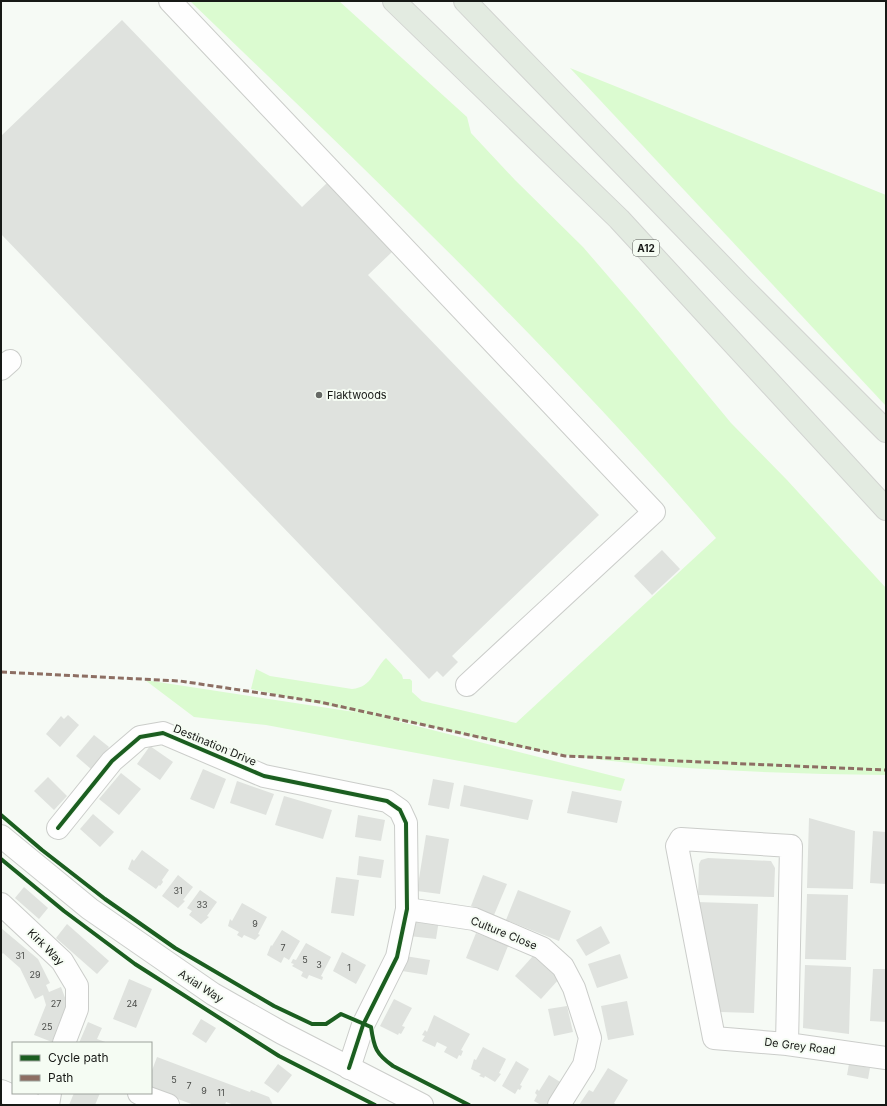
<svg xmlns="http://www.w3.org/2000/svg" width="887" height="1106" font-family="Inter,sans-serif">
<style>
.green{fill:#dbfbd0}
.building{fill:#dfe2de}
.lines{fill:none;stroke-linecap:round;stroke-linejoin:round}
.minor-casing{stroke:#cbcdca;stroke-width:24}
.highway-casing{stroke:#d2d4d1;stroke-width:24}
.minor{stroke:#fefefe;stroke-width:22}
.highway{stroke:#e3ebe1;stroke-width:22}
.quiet{stroke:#8d6e63;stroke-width:3;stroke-dasharray:6 3;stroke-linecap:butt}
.cycleway-casing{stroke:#f5fcf3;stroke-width:6}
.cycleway{stroke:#1b5e20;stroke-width:4}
.poi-dot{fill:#656864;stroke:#f5fcf3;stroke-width:1.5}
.labels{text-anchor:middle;stroke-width:4;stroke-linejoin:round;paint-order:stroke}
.number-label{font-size:9px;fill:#4a4c49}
.shield{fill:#f5fcf3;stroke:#5a5d58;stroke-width:1}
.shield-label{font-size:10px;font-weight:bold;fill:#171916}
.poi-label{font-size:11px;fill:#171916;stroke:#f5fcf3;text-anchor:start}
.street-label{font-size:11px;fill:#171916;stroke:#f5fcf3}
</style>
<rect width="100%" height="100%" fill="#f6faf5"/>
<g class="green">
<path d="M190 1H339L467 117 471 133 515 180 583 247 640 313 731 423 787 480 886 588V775C766 773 646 770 528 749 481 741 435 725 389 719L625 779 621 791 266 725 194 717 145 680 361 713 251 689 256 669 270 676 352 689C373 687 373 670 386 658L402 675 403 679H410L412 681V692L422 701 516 723 716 538C553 348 371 175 190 1Z"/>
<path d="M570 68 886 195V406Z"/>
</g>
<g class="building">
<path d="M122 20 302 207 327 183 393 251 368 275 599 515 452 656 458 662 443 677 437 671 429 679 1 234V136Z"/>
<path d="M662 550 680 569 652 595 634 576Z"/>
<path d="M68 715 79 725 60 747 46 734 61 716 64 719Z"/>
<path d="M94 735 109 747 91 769 76 756Z"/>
<path d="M150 746 173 762 160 780 137 764Z"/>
<path d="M203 769 226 779 214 809 190 799Z"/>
<path d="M121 773 141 789 119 815 99 799Z"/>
<path d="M48 777 67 796 54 810 34 791Z"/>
<path d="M433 779 454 783 449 809 428 805Z"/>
<path d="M237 781 274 794 266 815 230 803Z"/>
<path d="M464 785 533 800 528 820 460 806Z"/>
<path d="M572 791 622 801 617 823 567 813Z"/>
<path d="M284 796 332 810 323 839 275 825Z"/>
<path d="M93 814 114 832 100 847 80 829Z"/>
<path d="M358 815 385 820 381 841 355 837Z"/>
<path d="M809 818 855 831 853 889 807 888Z"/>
<path d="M873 831 886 832V884L870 883Z"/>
<path d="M426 835 449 839 440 894 417 891Z"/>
<path d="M142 850 169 870 162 880 163 882 160 886 159 885 156 889 128 869 132 859 134 861Z"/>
<path d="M359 856 384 860 381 878 357 875Z"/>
<path d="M708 858 771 861 775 868 774 897 698 895 699 864 701 860Z"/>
<path d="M178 875 193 887 183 900 185 901 178 908 162 896Z"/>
<path d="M483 875 507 884 494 915 471 906Z"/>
<path d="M336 877 359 880 354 916 331 913Z"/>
<path d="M24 887 48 908 39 919 15 898Z"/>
<path d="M200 890 217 902 207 916 209 917 201 924 189 915 192 911 187 908Z"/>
<path d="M518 890 571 911 559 941 506 920Z"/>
<path d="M807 894 848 895 846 960 805 959Z"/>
<path d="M697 902 758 904 754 1013 720 1012Z"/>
<path d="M242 903 267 917 258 934 260 935 255 940 244 935 242 938 237 935 239 932 228 926 230 919 232 921Z"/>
<path d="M410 918 439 920 436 939 409 936Z"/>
<path d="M67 924 109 961 97 974 56 938Z"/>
<path d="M601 926 610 943 586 956 576 940Z"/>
<path d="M1 928 38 959 50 983 46 985 49 992 61 987 67 1003 52 1042 34 1035 46 1005 43 995 35 999 20 968 3 953 1 955Z"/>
<path d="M282 930 300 941 289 960 284 957 281 963 267 955 271 945 272 946Z"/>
<path d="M476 933 508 946 498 971 466 958Z"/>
<path d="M306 943 331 957 321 976 323 977 322 980 309 975 307 979 301 976 303 972 292 966 294 964 291 963 293 959 296 960Z"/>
<path d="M342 952 366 965 356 984 333 971Z"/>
<path d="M620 954 628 978 597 988 588 964Z"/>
<path d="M405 956 430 960 427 975 402 971Z"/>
<path d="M533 956 559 979 541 999 515 976Z"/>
<path d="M805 965 851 967 849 1034 803 1028Z"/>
<path d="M873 969H886V1022L870 1021Z"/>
<path d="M129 979 152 989 136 1028 113 1019Z"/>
<path d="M394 999 412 1008 402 1026 405 1027 401 1034 399 1033 398 1035 380 1026Z"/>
<path d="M627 1001 634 1035 608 1040 601 1006Z"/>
<path d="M567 1006 573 1032 554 1036 548 1009Z"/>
<path d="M434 1015 470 1034 461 1050 463 1051 461 1056 459 1055 457 1059 444 1052 447 1047 437 1042 435 1047 422 1041 425 1036 422 1035 425 1030 427 1032Z"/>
<path d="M201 1019 216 1028 206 1043 192 1034Z"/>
<path d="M88 1022 102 1028 97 1039 108 1043H79Z"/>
<path d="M483 1047 506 1059 499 1073 501 1074 495 1082 485 1076 484 1078 482 1077 479 1076 481 1074 471 1069 474 1059 476 1060Z"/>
<path d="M157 1057 250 1092 251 1090 269 1097 273 1105H234L226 1102 225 1105H194L151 1089V1073Z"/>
<path d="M516 1061 529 1069 520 1085 522 1086 520 1090 518 1089 515 1094 502 1086Z"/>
<path d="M278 1064 292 1075 278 1093 264 1083Z"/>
<path d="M849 1064 870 1068 868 1079 847 1075Z"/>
<path d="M608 1068 628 1080 614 1103 617 1105H579L589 1090 593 1092Z"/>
<path d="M549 1075 565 1085 553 1105H541L534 1101 537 1095 535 1093 537 1089 539 1091Z"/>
<path d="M74 1093H100L95 1105H69Z"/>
</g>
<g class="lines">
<defs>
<g id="minor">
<path d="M170 1 654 512 467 685"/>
<path d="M1 369 10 361"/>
<path d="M58 828 112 761 140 737 163 733 264 776 387 801 400 810 406 823 407 909 397 957 363 1025 349 1068"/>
<path d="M1 836 90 909 213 994 282 1033 422 1105"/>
<path d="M1 904 62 961 77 986V1009L64 1043"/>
<path d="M407 909 474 919 542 948 563 967 574 988 590 1038 584 1065 559 1105"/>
<path d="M787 1044 791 846 681 839 677 846 714 1038 787 1044 886 1058"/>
<path d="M1 1091 34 1105"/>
<path d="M139 1093 146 1097 168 1105"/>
<path d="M48 1105 50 1093"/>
</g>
<g id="highway">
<path d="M394 1 619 219 886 509"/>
<path d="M465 1 740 285 886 431"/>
</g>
</defs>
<use href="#minor" class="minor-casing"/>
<use href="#highway" class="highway-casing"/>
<use href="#minor" class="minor"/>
<use href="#highway" class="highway"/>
<path class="quiet" d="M1 672 180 681 320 702 565 756 886 770"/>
<defs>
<g id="cycleway">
<path d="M1 815 42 850 105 899 175 948 274 1006 312 1024H326L341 1014 371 1027C374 1048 376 1054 393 1066L469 1105"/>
<path d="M58 828 112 761 140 737 163 733 264 776 387 801 400 810 406 823 407 909 397 957 363 1025 349 1068"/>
<path d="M1 859 64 911 135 964 279 1056 375 1105"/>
</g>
</defs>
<use href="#cycleway" class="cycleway-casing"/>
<use href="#cycleway" class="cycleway"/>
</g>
<circle class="poi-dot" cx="319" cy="395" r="4"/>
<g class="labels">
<g class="number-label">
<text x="178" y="894">31</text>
<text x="202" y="908">33</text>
<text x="255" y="927">9</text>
<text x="283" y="951">7</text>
<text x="20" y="959">31</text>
<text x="305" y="963">5</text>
<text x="319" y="968">3</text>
<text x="349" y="971">1</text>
<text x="35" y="978">29</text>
<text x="56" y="1007">27</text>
<text x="132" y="1007">24</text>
<text x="47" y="1030">25</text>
<text x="174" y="1083">5</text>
<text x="189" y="1089">7</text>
<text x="204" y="1094">9</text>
<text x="221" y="1096">11</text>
</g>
<rect class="shield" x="633" y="240" width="26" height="16" rx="3"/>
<g class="shield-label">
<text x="646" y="252">A12</text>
</g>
<g class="poi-label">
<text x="327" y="399">Flaktwoods</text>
</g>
<g class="street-label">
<text transform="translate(215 745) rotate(23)" y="4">Destination Drive</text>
<text transform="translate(504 933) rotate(22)" y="4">Culture Close</text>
<text transform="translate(46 947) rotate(45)" y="4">Kirk Way</text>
<text transform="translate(201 986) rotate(33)" y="4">Axial Way</text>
<text transform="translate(800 1046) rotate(7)" y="4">De Grey Road</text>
</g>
</g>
<rect width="887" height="1106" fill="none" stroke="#171916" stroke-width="4"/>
<rect x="12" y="1042" width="140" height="52" fill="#f5fcf3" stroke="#9ca19b"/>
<rect x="20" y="1055" width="20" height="6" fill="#1b5e20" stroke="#9ca19b"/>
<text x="48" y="1062" font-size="12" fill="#171916">Cycle path</text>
<rect x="20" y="1075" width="20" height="6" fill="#8d6e63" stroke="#9ca19b"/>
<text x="48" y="1082" font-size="12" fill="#171916">Path</text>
</svg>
